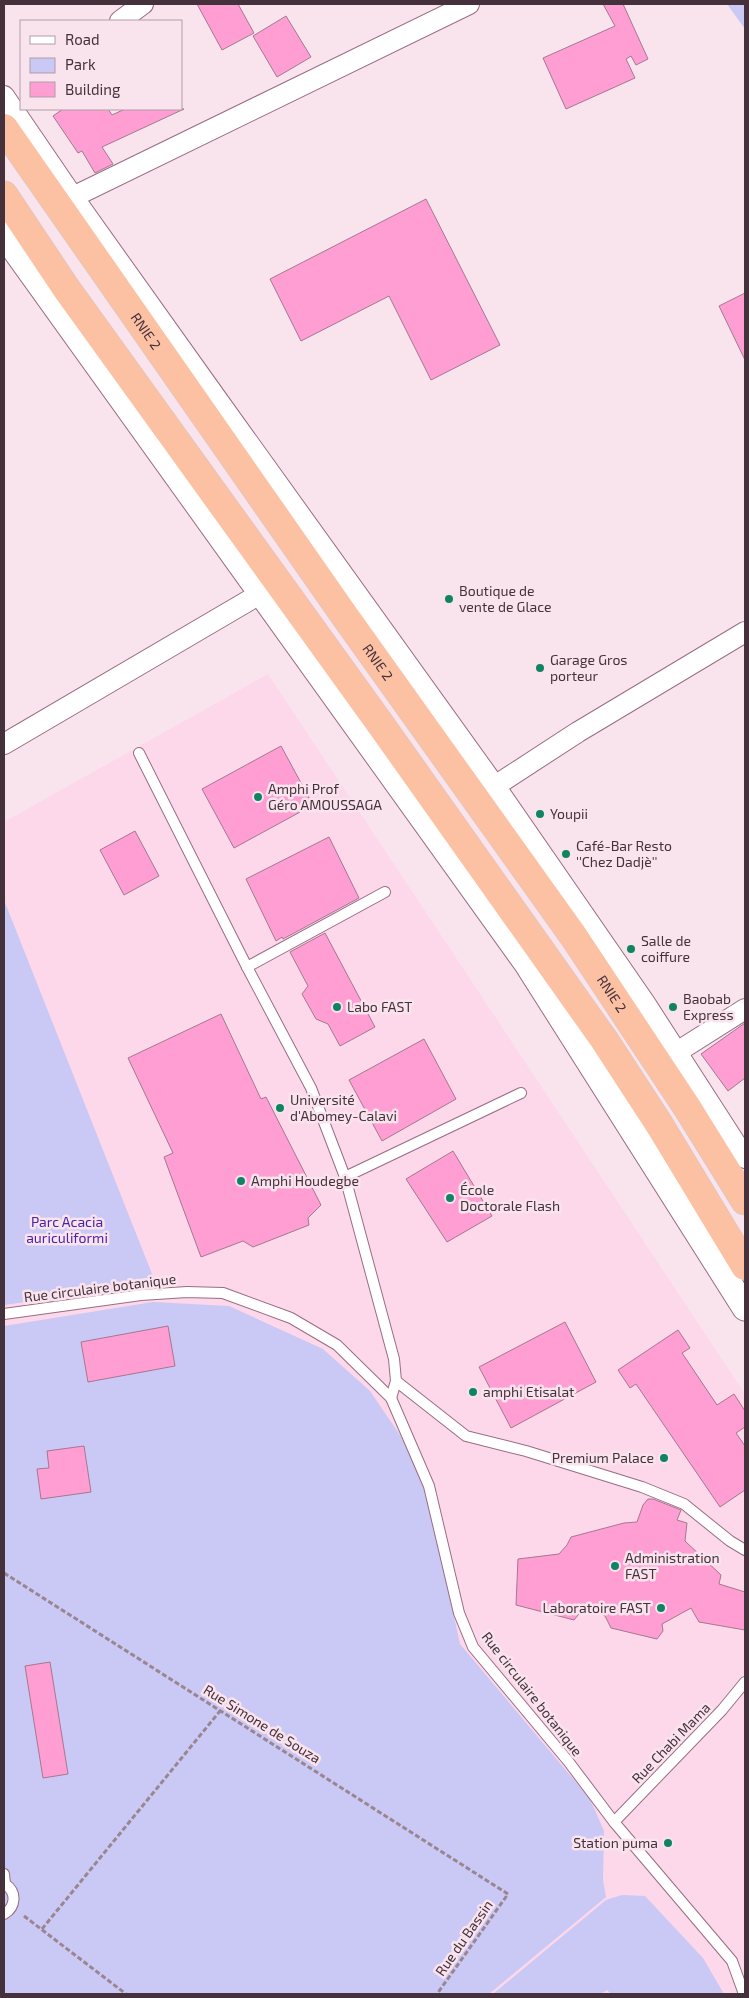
<svg xmlns="http://www.w3.org/2000/svg" width="749" height="1998" font-family="'Exo 2',sans-serif">
<style>
.built{fill:#fcd8ea}
.green{fill:#cac8f4}
.building{fill:#ff9ed2;stroke:#a5788f}
.lines{fill:none;stroke-linecap:round;stroke-linejoin:round}
.service-casing{stroke:#996c83;stroke-width:12}
.minor-casing{stroke:#996c83;stroke-width:22}
.tertiary-casing{stroke:#996c83;stroke-width:27}
.trunk-casing{stroke:#cfc9cc;stroke-width:29}
.path{stroke:#9a8690;stroke-width:3;stroke-dasharray:5 2.5;stroke-linecap:butt}
.service{stroke:#fff;stroke-width:10}
.minor{stroke:#fff;stroke-width:20}
.tertiary{stroke:#fff;stroke-width:25}
.trunk{stroke:#fcc0a2;stroke-width:28}
.poi-dot{fill:#0f8362;stroke:#f9e4ee;stroke-width:2}
.labels{text-anchor:middle;stroke-width:5;stroke-linejoin:round;paint-order:stroke}
.street-label{font-size:14px;fill:#45313c;stroke:#f9e4ee}
.poi-label{font-size:14px;fill:#45313c;stroke:#f9e4ee;text-anchor:start}
.park-label{font-size:14px;fill:#4924a9;stroke:#f9e4ee}
</style>
<rect width="100%" height="100%" fill="#f9e4ee"/>
<path class="built" d="M268 674 745 1394V1994H4V822Z"/>
<g class="green">
<path d="M727 4H745V29Z"/>
<path d="M4 900 156 1284 4 1305Z"/>
<path d="M153 1302 229 1306 323 1349 370 1391 400 1435 425 1484 460 1644 590 1799 604 1831 603 1880 606 1897 489 1994H4V1326Z"/>
<path d="M622 1895 645 1896 703 1958 724 1994H611L607 1990 601 1994H493L606 1900Z"/>
</g>
<g class="building">
<path d="M197 4H238L254 33 222 50Z"/>
<path d="M603 4H623L648 59 636 65 631 56 626 59 635 78 566 109 543 58 615 26Z"/>
<path d="M286 16 311 57 277 77 253 36Z"/>
<path d="M63 109H108L112 115 125 109H184L102 147 113 164 95 173 82 151 78 153 53 116Z"/>
<path d="M426 199 500 345 431 380 389 296 301 341 270 279Z"/>
<path d="M745 293V360L719 306Z"/>
<path d="M281 746 313 805 234 848 202 789Z"/>
<path d="M135 831 159 876 124 895 100 850Z"/>
<path d="M329 837 359 898 283 939 282 937 276 941 246 879Z"/>
<path d="M325 933 375 1027 340 1046 328 1024 316 1019 302 994 308 986 290 952Z"/>
<path d="M221 1014 261 1099 266 1097 321 1205 308 1218 309 1225 253 1247 243 1241 201 1257 164 1157 173 1153 128 1058Z"/>
<path d="M745 1023V1078L728 1091 701 1054Z"/>
<path d="M424 1039 456 1099 382 1141 349 1080Z"/>
<path d="M453 1151 492 1216 447 1242 406 1179Z"/>
<path d="M565 1322 596 1382 511 1428 479 1367Z"/>
<path d="M168 1326 175 1366 88 1382 81 1342Z"/>
<path d="M678 1330 690 1348 682 1353 717 1405 734 1394 745 1411V1427L736 1433 745 1446V1490L720 1507 636 1384 630 1388 618 1370Z"/>
<path d="M84 1446 91 1492 41 1499 37 1469 49 1468 47 1451Z"/>
<path d="M648 1499H653L681 1510 677 1520 687 1523 685 1541 721 1575 719 1584 745 1592V1630L699 1622 691 1608 662 1624 663 1631 657 1639 611 1628 605 1616 587 1604 574 1620 516 1605 518 1559 559 1554 567 1545 571 1537 624 1523 637 1522 643 1505Z"/>
<path d="M50 1662 68 1774 43 1778 25 1666Z"/>
</g>
<g class="lines">
<defs>
<g id="service">
<path d="M139 753 247 967 311 1088 345 1177 394 1359 396 1381 391 1398"/>
<path d="M247 967 385 892"/>
<path d="M345 1177 521 1093"/>
<path d="M4 1314 141 1295 187 1292 223 1293 291 1318 337 1345 391 1398 429 1486 459 1613 473 1647 568 1761 614 1822 732 1961 744 1994"/>
<path d="M396 1381 466 1436 526 1451 642 1487 684 1504 730 1541 745 1550"/>
<path d="M614 1822 722 1710 745 1682"/>
<path d="M4 1874 5 1884C17 1892 16 1907 4 1914"/>
</g>
<g id="minor">
<path d="M120 21 143 4"/>
<path d="M4 96 73 197 217 399 495 786 645 1003 745 1158"/>
<path d="M73 197 469 4"/>
<path d="M4 744 260 594"/>
<path d="M495 786 578 732 745 632"/>
<path d="M677 1052 745 1009"/>
</g>
<path id="tertiary" d="M4 235 527 964 745 1308"/>
<g id="trunk">
<path id="s1" d="M4 128 344 615 574 937 688 1109 745 1201"/>
<path d="M4 195 66 288 381 725 605 1041 659 1124 745 1266"/>
</g>
</defs>
<use href="#service" class="service-casing"/>
<use href="#minor" class="minor-casing"/>
<use href="#tertiary" class="tertiary-casing"/>
<use href="#trunk" class="trunk-casing"/>
<g class="path">
<path d="M4 1573 508 1894 437 1994"/>
<path d="M24 1916 126 1994"/>
<path d="M42 1929 220 1711"/>
</g>
<use href="#service" class="service"/>
<use href="#minor" class="minor"/>
<use href="#tertiary" class="tertiary"/>
<use href="#trunk" class="trunk"/>
</g>
<g class="poi-dot">
<circle cx="449" cy="599" r="5"/>
<circle cx="540" cy="668" r="5"/>
<circle cx="258" cy="797" r="5"/>
<circle cx="540" cy="814" r="5"/>
<circle cx="566" cy="854" r="5"/>
<circle cx="631" cy="949" r="5"/>
<circle cx="337" cy="1007" r="5"/>
<circle cx="673" cy="1007" r="5"/>
<circle cx="280" cy="1108" r="5"/>
<circle cx="241" cy="1181" r="5"/>
<circle cx="450" cy="1198" r="5"/>
<circle cx="473" cy="1392" r="5"/>
<circle cx="664" cy="1458" r="5"/>
<circle cx="615" cy="1566" r="5"/>
<circle cx="661" cy="1608" r="5"/>
<circle cx="668" cy="1843" r="5"/>
</g>
<g class="labels">
<g class="street-label">
<text dy="5" stroke="none"><textPath href="#s1" startOffset="248">RNIE 2</textPath></text>
<text dy="5" stroke="none"><textPath href="#s1" startOffset="652">RNIE 2</textPath></text>
<text dy="5" stroke="none"><textPath href="#s1" startOffset="1058">RNIE 2</textPath></text>
<text transform="translate(100 1288) rotate(-7)" y="5">Rue circulaire botanique</text>
<text transform="translate(532 1694) rotate(52)" y="5">Rue circulaire botanique</text>
<text transform="translate(262 1724) rotate(32)" y="5">Rue Simone de Souza</text>
<text transform="translate(671 1743) rotate(-46)" y="5">Rue Chabi Mama</text>
<text transform="translate(464 1938) rotate(-55)" y="5">Rue du Bassin</text>
</g>
<g class="poi-label">
<text x="459" y="596">Boutique de<tspan x="459" dy="16">vente de Glace</tspan></text>
<text x="550" y="665">Garage Gros<tspan x="550" dy="16">porteur</tspan></text>
<text x="268" y="794">Amphi Prof<tspan x="268" dy="16">Géro AMOUSSAGA</tspan></text>
<text x="550" y="819">Youpii</text>
<text x="576" y="851">Café-Bar Resto<tspan x="576" dy="16">''Chez Dadjè''</tspan></text>
<text x="641" y="946">Salle de<tspan x="641" dy="16">coiffure</tspan></text>
<text x="683" y="1004">Baobab<tspan x="683" dy="16">Express</tspan></text>
<text x="347" y="1012">Labo FAST</text>
<text x="290" y="1105">Université<tspan x="290" dy="16">d'Abomey-Calavi</tspan></text>
<text x="251" y="1186">Amphi Houdegbe</text>
<text x="460" y="1195">École<tspan x="460" dy="16">Doctorale Flash</tspan></text>
<text x="483" y="1397">amphi Etisalat</text>
<text x="654" y="1463" text-anchor="end">Premium Palace</text>
<text x="625" y="1563">Administration<tspan x="625" dy="16">FAST</tspan></text>
<text x="651" y="1613" text-anchor="end">Laboratoire FAST</text>
<text x="658" y="1848" text-anchor="end">Station puma</text>
</g>
<g class="park-label">
<text x="67" y="1227">Parc Acacia<tspan x="67" dy="16">auriculiformi</tspan></text>
</g>
</g>
<rect width="749" height="1998" fill="none" stroke="#45313c" stroke-width="10"/>
<rect x="20" y="20" width="162" height="90" fill="#f9e4ee" stroke="#b19ca7"/>
<rect x="30" y="36" width="25" height="8" fill="#ffffff" stroke="#b19ca7"/>
<text x="65" y="45" font-size="15" fill="#45313c">Road</text>
<rect x="30" y="58" width="25" height="15" fill="#cac8f4" stroke="#b19ca7"/>
<text x="65" y="70" font-size="15" fill="#45313c">Park</text>
<rect x="30" y="82" width="25" height="15" fill="#ff9ed2" stroke="#b19ca7"/>
<text x="65" y="95" font-size="15" fill="#45313c">Building</text>
</svg>
